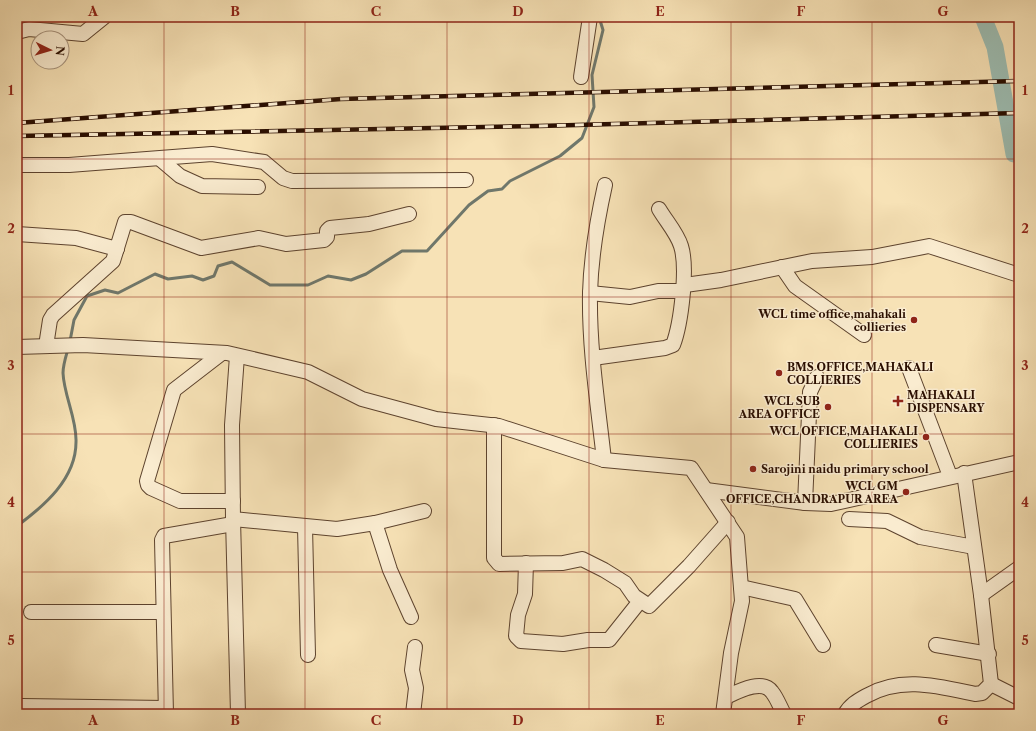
<svg xmlns="http://www.w3.org/2000/svg" width="1036" height="731" font-family="'Libre Caslon Text',serif">
<style>
.lines{fill:none;stroke-linecap:round;stroke-linejoin:round}
.stream{stroke:#6f776b;stroke-width:3}
.river{stroke:#9dbdb2;stroke-width:17}
.minor-casing{stroke:#5d432e;stroke-width:16}
.minor{stroke:#faecd0;stroke-width:14}
.rail-casing{stroke:#2a0e00;stroke-width:4.5}
.rail{stroke:#faecd0;stroke-width:3;stroke-dasharray:9;stroke-linecap:butt}
.grid{fill:none;stroke:#8f2418;stroke-width:1;stroke-opacity:0.55}
.poi-dot{fill:#8f2418;stroke:#faecd0;stroke-width:1.5}
.labels{text-anchor:middle;stroke-width:3;stroke-linejoin:round;paint-order:stroke}
.poi-label{font-size:11px;font-weight:bold;fill:#2a0e00;stroke:#faecd0;text-anchor:end}
.neatline{fill:none;stroke:#8f2418;stroke-width:1.5}
.grid-label{font-size:13px;text-anchor:middle;font-weight:bold;fill:#8f2418}
</style>
<rect width="100%" height="100%" fill="#f7e2b6"/>
<filter id="stains"><feTurbulence type="fractalNoise" baseFrequency=".005" numOctaves="4"/><feColorMatrix values="0 0 0 0 .2 0 0 0 0 .09 0 0 0 0 .02 0 0 0 .5 -.17"/></filter>
<radialGradient id="worn" r=".72"><stop offset=".6" stop-color="#630" stop-opacity="0"/><stop offset="1" stop-color="#630" stop-opacity=".3"/></radialGradient>
<g class="lines">
<g class="stream">
<path d="M70 341 74 320 87 296 105 290 118 293 155 274 168 279 192 276 203 280 214 276 218 266 232 262 270 285H308L328 276 351 280 366 274 402 251H427L469 205 488 191 502 189 510 181 560 156 582 138 594 107 592 75 603 30 599 17"/>
<path d="M17 526C44 506 76 479 76 442 77 419 64 396 63 373 63 365 66 356 68 349"/>
</g>
<path class="river" d="M983 17 995 47 1014 154 1019 155"/>
<defs>
<g id="minor">
<path d="M17 32 29 29 83 34 104 17"/>
<path d="M581 77 590 17"/>
<path d="M160 159 180 176 202 186 258 187"/>
<path d="M17 165H69L212 154 264 162 283 178 292 181 466 180"/>
<path d="M17 234 76 238 117 249"/>
<path d="M782 267 795 286 864 335"/>
<path d="M685 285 721 280 812 261 872 257 929 246 1019 275"/>
<path d="M590 293 630 297 658 291H683"/>
<path d="M46 346 50 320 53 315 113 261 125 222H131L201 248 259 238 286 244 324 240 327 237V231L330 228 369 224 409 214"/>
<path d="M17 347 83 345 227 353 308 372 362 399 436 419 499 426 604 460 691 468 737 537 742 601 731 653 723 714"/>
<path d="M222 353 174 390 147 481 148 485 151 488 180 501H233"/>
<path d="M237 356 232 425 233 519 337 529 375 523 390 570 411 617"/>
<path d="M593 358 665 348 673 345C681 324 688 268 681 246 677 233 666 221 659 209"/>
<path d="M909 368 950 476"/>
<path d="M494 425V558L499 564 563 563 582 559 604 570 625 583 634 596 649 606 689 566 728 522"/>
<path d="M604 460C598 405 589 349 590 293 591 257 597 221 605 185"/>
<path d="M706 490 805 503 831 504 1019 462"/>
<path d="M805 503 810 392 817 377"/>
<path d="M233 519 238 714"/>
<path d="M849 519 887 521 920 537 974 547"/>
<path d="M375 523 424 511"/>
<path d="M305 527 308 655"/>
<path d="M526 563 525 594 518 615 516 636 521 641 563 644 588 640H609L640 601"/>
<path d="M741 587 795 599 823 645"/>
<path d="M981 595 1019 568"/>
<path d="M31 612H163"/>
<path d="M936 645 989 654"/>
<path d="M991 684 1019 698"/>
<path d="M726 697C737 692 762 678 772 692 777 698 780 707 784 714"/>
<path d="M22 706 165 708"/>
<path d="M166 714 162 540 164 536 233 524"/>
<path d="M413 714 416 688 412 670 415 647"/>
<path d="M845 714C850 705 857 701 866 696 901 676 937 686 975 694L982 693 991 684 981 595 964 473"/>
</g>
</defs>
<use href="#minor" class="minor-casing"/>
<use href="#minor" class="minor"/>
<defs>
<g id="rail">
<path d="M17 123 341 99 1019 81"/>
<path d="M17 136 539 126 1019 113"/>
</g>
</defs>
<use href="#rail" class="rail-casing"/>
<use href="#rail" class="rail"/>
</g>
<path class="grid" d="M164 17V714M305 17V714M447 17V714M589 17V714M731 17V714M872 17V714M17 159H1019M17 297H1019M17 434H1019M17 572H1019"/>
<g class="poi-dot">
<circle cx="914" cy="320" r="4"/>
<circle cx="779" cy="373" r="4"/>
<path d="M896 395h4v4h4v4h-4v4h-4v-4h-4v-4h4z"/>
<circle cx="828" cy="407" r="4"/>
<circle cx="926" cy="437" r="4"/>
<circle cx="753" cy="469" r="4"/>
<circle cx="906" cy="492" r="4"/>
</g>
<g class="labels">
<g class="poi-label">
<text x="906" y="318">WCL time office,mahakali<tspan x="906" dy="13">collieries</tspan></text>
<text x="787" y="371" text-anchor="start">BMS OFFICE,MAHAKALI<tspan x="787" dy="13">COLLIERIES</tspan></text>
<text x="907" y="399" text-anchor="start">MAHAKALI<tspan x="907" dy="13">DISPENSARY</tspan></text>
<text x="820" y="405">WCL SUB<tspan x="820" dy="13">AREA OFFICE</tspan></text>
<text x="918" y="435">WCL OFFICE,MAHAKALI<tspan x="918" dy="13">COLLIERIES</tspan></text>
<text x="761" y="473" text-anchor="start">Sarojini naidu primary school</text>
<text x="898" y="490">WCL GM<tspan x="898" dy="13">OFFICE,CHANDRAPUR AREA</tspan></text>
</g>
</g>
<rect width="1036" height="731" fill="none" stroke="#f7e2b6" stroke-width="44"/>
<g transform="translate(50 50) rotate(95)"><circle r="19" fill="#faecd0" stroke="#a7937d"/>
<path d="M0-3L7 15L0 10L-7 15Z" fill="#8f2418"/>
<text y="-6" font-size="11" font-weight="bold" text-anchor="middle" fill="#2a0e00">N</text>
</g>
<rect x="22" y="22" width="992" height="687" class="neatline"/>
<g class="grid-label">
<text x="93" y="16">A</text>
<text x="235" y="16">B</text>
<text x="376" y="16">C</text>
<text x="518" y="16">D</text>
<text x="660" y="16">E</text>
<text x="801" y="16">F</text>
<text x="943" y="16">G</text>
<text x="11" y="95">1</text>
<text x="1025" y="95">1</text>
<text x="11" y="233">2</text>
<text x="1025" y="233">2</text>
<text x="11" y="370">3</text>
<text x="1025" y="370">3</text>
<text x="11" y="507">4</text>
<text x="1025" y="507">4</text>
<text x="11" y="645">5</text>
<text x="1025" y="645">5</text>
<text x="93" y="725">A</text>
<text x="235" y="725">B</text>
<text x="376" y="725">C</text>
<text x="518" y="725">D</text>
<text x="660" y="725">E</text>
<text x="801" y="725">F</text>
<text x="943" y="725">G</text>
</g>
<rect width="100%" height="100%" filter="url(#stains)"/>
<rect width="100%" height="100%" fill="url(#worn)"/>
</svg>
